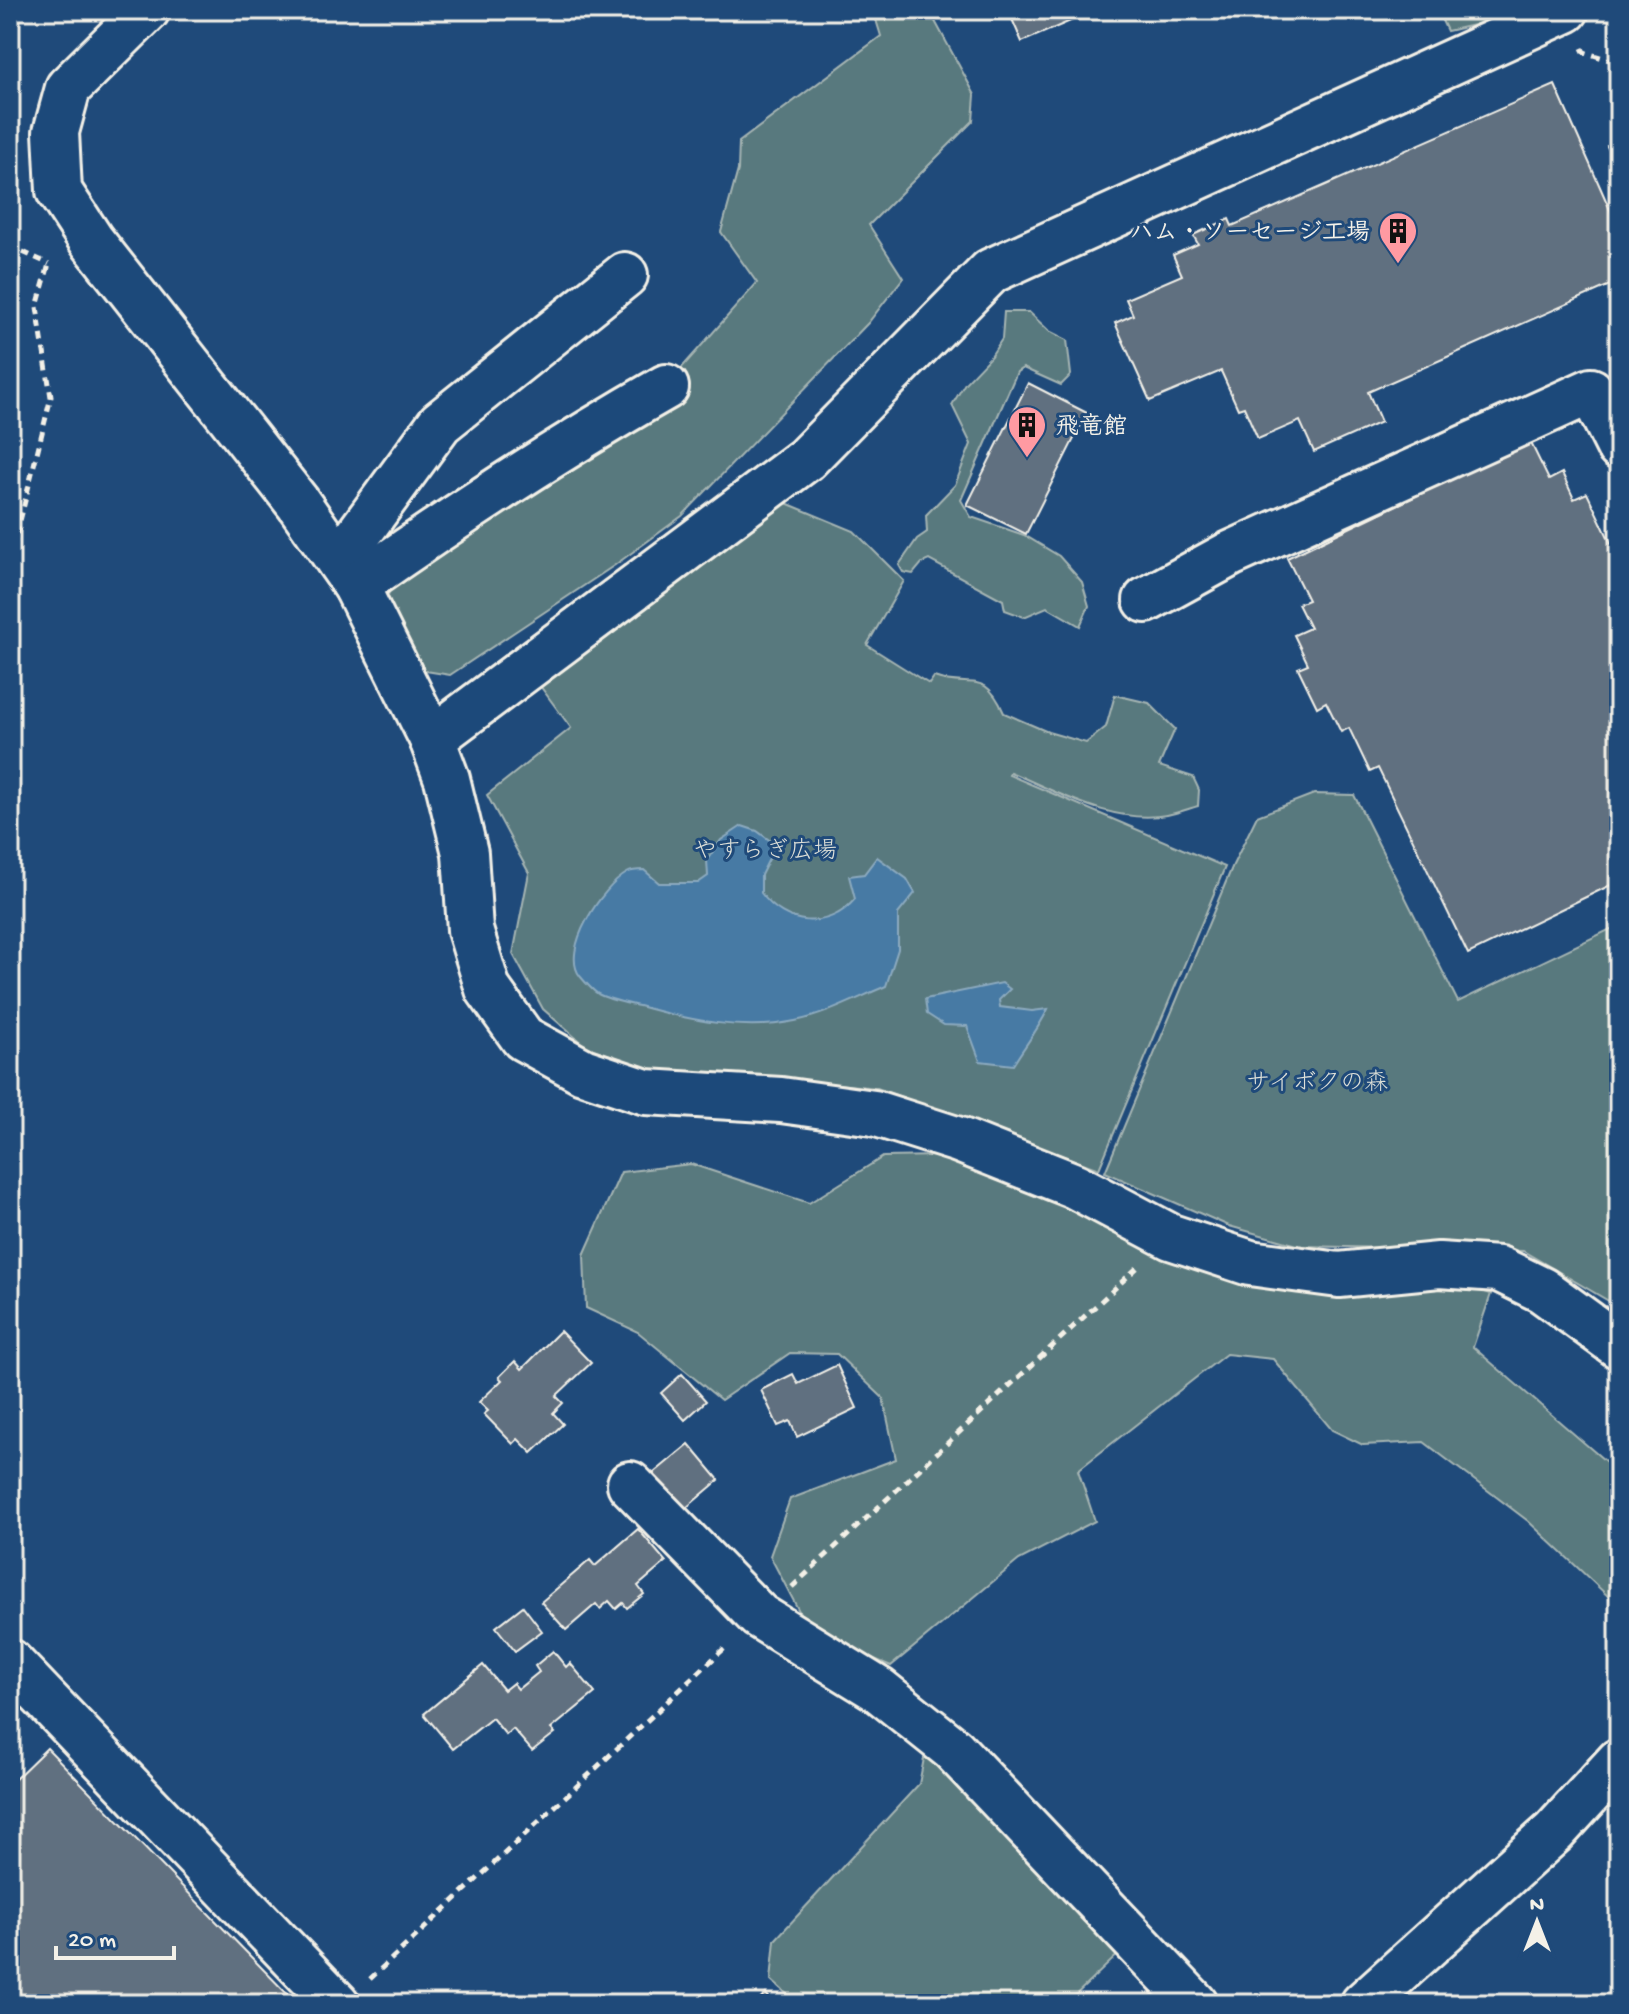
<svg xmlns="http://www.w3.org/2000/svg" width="1629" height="2014" font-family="'Gochi Hand','Klee One',sans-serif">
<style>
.green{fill:#59797e;stroke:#a6b5b3;stroke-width:2}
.water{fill:#467aa4;stroke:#8caabf;stroke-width:2}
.building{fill:#616f80;stroke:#f4f1e8;stroke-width:2}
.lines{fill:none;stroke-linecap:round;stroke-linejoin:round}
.minor-casing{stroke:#f4f1e8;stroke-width:50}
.path{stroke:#f4f1e8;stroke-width:5;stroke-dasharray:8 6;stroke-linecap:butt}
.minor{stroke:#1f4a7a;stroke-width:44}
.labels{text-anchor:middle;stroke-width:6;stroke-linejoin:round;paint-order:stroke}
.poi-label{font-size:24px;font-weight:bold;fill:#f4f1e8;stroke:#1f4a7a;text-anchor:end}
.park-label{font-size:24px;fill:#dddfd8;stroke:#1f4a7a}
</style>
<rect width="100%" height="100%" fill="#1f4a7a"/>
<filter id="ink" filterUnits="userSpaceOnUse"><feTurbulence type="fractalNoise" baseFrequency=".0125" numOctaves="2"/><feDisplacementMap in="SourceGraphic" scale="16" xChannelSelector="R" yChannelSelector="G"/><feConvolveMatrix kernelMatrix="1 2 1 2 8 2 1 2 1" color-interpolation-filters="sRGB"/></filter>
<g filter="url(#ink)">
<g class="green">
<path d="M873 10H929L975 95 973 121 869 225 903 278 868 323 682 516 615 565 450 675 414 669 384 608 390 589 678 372 757 283 721 232 738 170 739 142 881 36Z"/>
<path d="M1437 10H1500L1483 23 1447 31Z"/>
<path d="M1004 312H1029L1049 331 1067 340 1071 375 1061 385 1023 368 1017 372 961 500 971 517 1024 535 1059 556 1082 582 1089 606 1080 626 1047 607 1024 617 1005 610 1003 600 929 560 922 563 913 574 903 572 899 565 917 539 927 532 926 515 955 485 971 444 952 405 965 383 991 356 1002 339Z"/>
<path d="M786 503 854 531 904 581 867 645 929 684 934 677C970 690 984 667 1004 713L1048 732 1086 743 1106 727 1115 695 1149 703 1175 729 1159 766 1193 777 1199 790 1198 806C1188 809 1177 813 1167 815 1113 825 1058 792 1010 772L1009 775 1225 867 1099 1169 877 1088 747 1075 657 1072 585 1046 543 1009 513 954 529 873 487 795 571 728 535 679Z"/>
<path d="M1314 794 1354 795 1458 1002 1619 925V1307L1523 1251 1301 1246 1229 1226 1105 1172 1233 865 1257 816Z"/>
<path d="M941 1156 1038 1193 1181 1261 1458 1283 1491 1294 1473 1347 1619 1473V1619L1610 1598 1528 1521 1424 1442 1363 1445 1332 1430 1273 1359 1226 1354 1078 1470 1095 1521 1019 1560 891 1666 810 1632 770 1556 790 1499 896 1459 883 1398 837 1354 790 1353 721 1400 638 1332 586 1308 584 1255 621 1172 691 1164 809 1203 883 1157Z"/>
<path d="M926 1748 1126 1947 1066 2004H798L771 1980 775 1940 919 1784Z"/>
</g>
<g class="water">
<path d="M742 826 757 831 772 842 771 855 761 875V893C785 926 828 931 855 899L849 876 864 874 877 857 907 879 915 893 898 914V949L886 986C857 998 826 1015 795 1021 743 1032 689 1020 639 1006 626 1003 609 1000 598 994 592 990 585 982 580 976 560 950 602 887 627 873 632 870 638 870 644 870L659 883H698L708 876 707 860 721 840Z"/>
<path d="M1002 983 1010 989 999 1000 1000 1007 1032 1011 1048 1009C1038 1030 1025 1045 1013 1065L980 1061 967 1026 944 1025 927 1014 925 999Z"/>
</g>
<g class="building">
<path d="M1008 10H1096L1022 42Z"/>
<path d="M1555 85 1619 230V281L1368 392 1381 422 1314 452 1300 421 1258 439 1244 407 1238 409 1221 371 1150 401 1115 323 1133 315 1126 299 1182 275 1173 255 1198 244 1193 235 1229 219 1232 226Z"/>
<path d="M1619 141V172L1607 146Z"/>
<path d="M1028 383 1087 413 1026 534 967 505Z"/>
<path d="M1530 441 1549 480 1562 473 1574 499 1587 493 1619 560V881L1468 954 1378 768 1370 772 1349 728 1341 732 1326 702 1317 707 1298 668 1308 664 1294 635 1310 628 1298 604 1308 600 1287 558Z"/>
<path d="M560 1331 591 1363 556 1396 563 1403 553 1413 563 1424 532 1453 518 1439 513 1444 484 1414 488 1411 479 1402 502 1380 499 1377 515 1361 522 1369Z"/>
<path d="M837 1365 857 1408 797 1437 790 1421 778 1426 761 1390 793 1374 798 1384Z"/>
<path d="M682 1374 706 1401 685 1420 661 1393Z"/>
<path d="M689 1444 719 1480 680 1513 649 1477Z"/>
<path d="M638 1529 666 1562 638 1586 644 1594 627 1608 623 1603 616 1609 609 1601 600 1609 596 1604 566 1630 541 1602 590 1560 595 1566Z"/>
<path d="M523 1606 542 1631 515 1651 496 1627Z"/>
<path d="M553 1651 566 1667 570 1663 595 1693 551 1729 555 1733 532 1751 513 1729 506 1735 492 1718 453 1749 424 1714 483 1665 504 1690 513 1683 518 1689 539 1672 535 1666Z"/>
<path d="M47 1748 297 2004H10V1784Z"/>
<path d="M766 1994 775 2004H755Z"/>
</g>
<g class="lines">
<defs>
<g id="minor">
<path d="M147 10 68 88 56 132 59 191 91 240 298 503 356 586 432 739 447 779 465 853 470 930 488 989 523 1038 583 1071 646 1092 781 1100 874 1113 959 1140 1075 1186 1171 1237 1250 1263 1339 1275 1439 1265 1499 1269 1542 1290 1619 1346"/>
<path d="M339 561 440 423 625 275"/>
<path d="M356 586C457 515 559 448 666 387"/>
<path d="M1146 600 1230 554 1591 391 1619 447"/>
<path d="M432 739 806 459 991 271 1566 10"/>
<path d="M630 1484 759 1616 879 1690 953 1749 1195 2004"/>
<path d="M10 1662 337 2004"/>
<path d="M1363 2004 1554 1832 1619 1761"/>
</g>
</defs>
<use href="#minor" class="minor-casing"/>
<g class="path">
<path d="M1582 48 1584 52 1619 63"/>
<path d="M10 246 49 264"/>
<path d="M10 561 51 397 37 307 49 264"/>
<path d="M792 1587 1140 1265"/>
<path d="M370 1979 728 1645"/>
</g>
<use href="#minor" class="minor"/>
</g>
</g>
<defs>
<symbol id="building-pin" viewBox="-11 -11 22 30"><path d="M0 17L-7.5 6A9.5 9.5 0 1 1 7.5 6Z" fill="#ff9aa2" stroke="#1f4a7a"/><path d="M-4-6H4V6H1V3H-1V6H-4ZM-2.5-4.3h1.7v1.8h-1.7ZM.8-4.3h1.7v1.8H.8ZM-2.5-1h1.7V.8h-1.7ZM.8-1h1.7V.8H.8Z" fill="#111"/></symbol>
</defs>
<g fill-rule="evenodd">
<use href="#building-pin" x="1376" y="209" width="44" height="60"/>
<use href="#building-pin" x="1005" y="403" width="44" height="60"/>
</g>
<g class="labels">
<g class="poi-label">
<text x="1370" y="239">ハム・ソーセージ工場</text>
<text x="1055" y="433" text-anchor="start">飛竜館</text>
</g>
<g class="park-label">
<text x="765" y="857">やすらぎ広場</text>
<text x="1317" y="1089">サイボクの森</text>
</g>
</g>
<rect width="1629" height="2014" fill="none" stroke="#1f4a7a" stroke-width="40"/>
<rect x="20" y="20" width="1589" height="1974" fill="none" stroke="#f4f1e8" stroke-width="3" filter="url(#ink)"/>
<g transform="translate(1537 1922)" stroke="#1f4a7a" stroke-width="6" paint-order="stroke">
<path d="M0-6L14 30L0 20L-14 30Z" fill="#f4f1e8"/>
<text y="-12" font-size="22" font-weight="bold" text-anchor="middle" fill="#f4f1e8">N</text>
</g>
<path d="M56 1946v12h118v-12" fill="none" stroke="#f4f1e8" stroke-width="4"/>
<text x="68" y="1946" font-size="24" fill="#f4f1e8" stroke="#1f4a7a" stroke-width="6" paint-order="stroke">20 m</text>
</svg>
